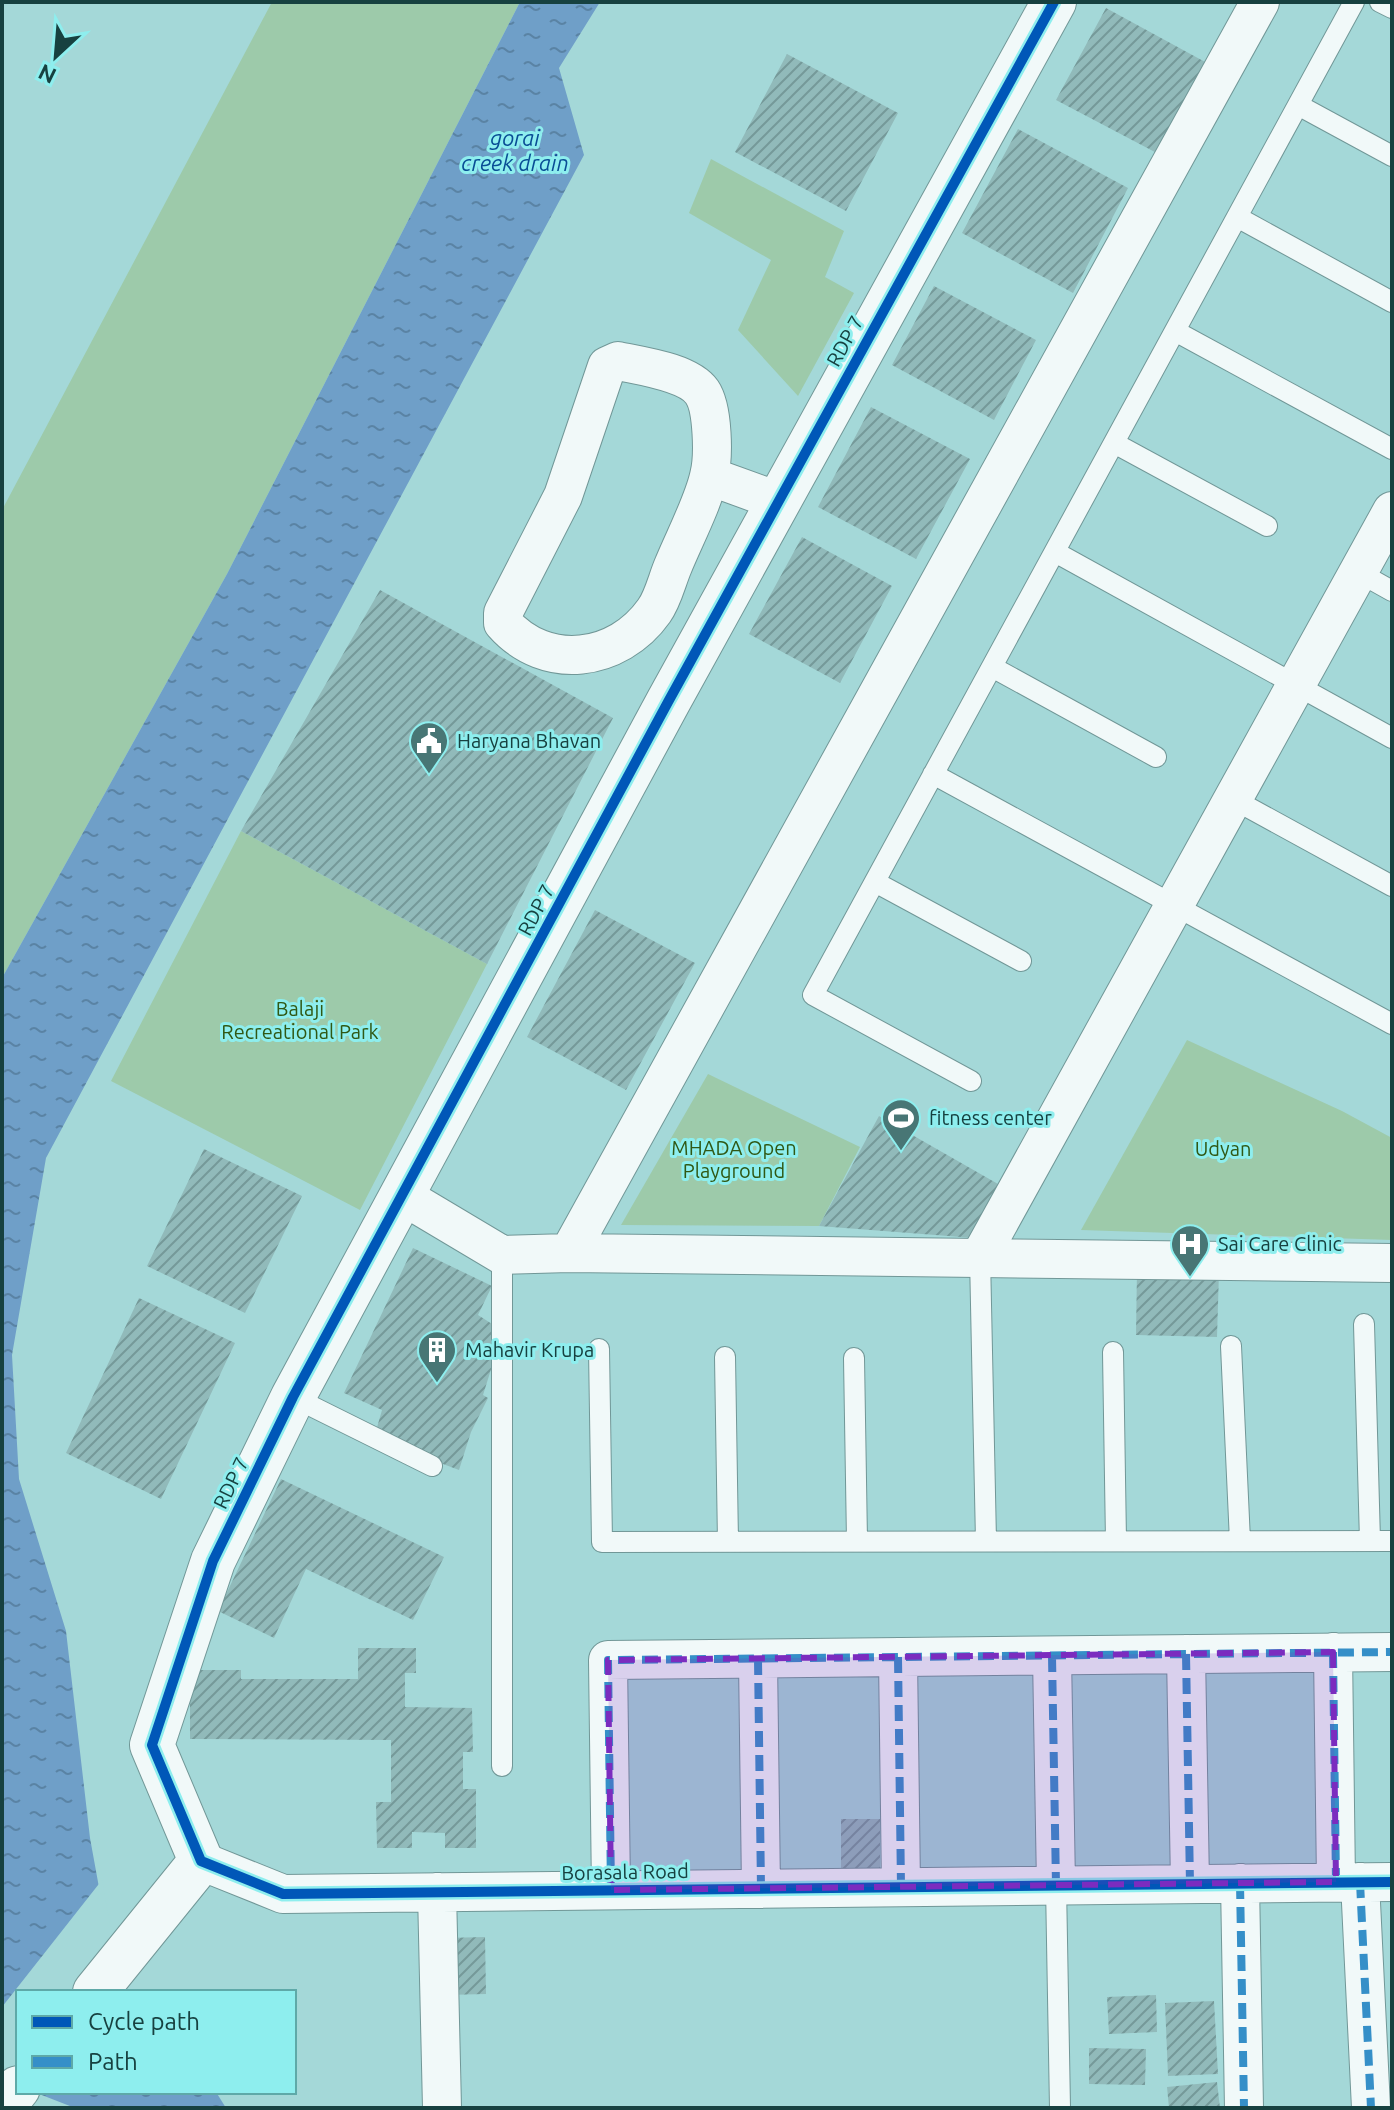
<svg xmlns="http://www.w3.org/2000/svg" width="1394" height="2110" font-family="Ubuntu,sans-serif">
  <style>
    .green { fill: #9dcaaa }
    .water { fill: url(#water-ripples) }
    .pier { fill: #a4d8d8 }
    .building { fill: url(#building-hatch) }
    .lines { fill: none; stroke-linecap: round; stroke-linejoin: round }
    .service-casing { stroke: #719797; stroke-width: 22 }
    .minor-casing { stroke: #719797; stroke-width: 40 }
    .tertiary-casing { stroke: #719797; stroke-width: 46 }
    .service { stroke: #f1f9f9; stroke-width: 20 }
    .minor { stroke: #f1f9f9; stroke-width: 38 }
    .tertiary { stroke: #f1f9f9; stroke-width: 44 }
    .quiet { stroke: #358fc8; stroke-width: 8; stroke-dasharray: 16 8; stroke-linecap: butt }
    .cycleway-casing { stroke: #8eeeee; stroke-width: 15 }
    .cycleway { stroke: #0057b8; stroke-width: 10 }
    .marked { fill: #7b2cbf; fill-opacity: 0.2; stroke: #7b2cbf; stroke-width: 6; stroke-dasharray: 16 10; stroke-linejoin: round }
    .labels { text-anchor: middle; stroke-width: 6; stroke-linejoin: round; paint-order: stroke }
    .street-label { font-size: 20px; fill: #174140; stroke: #8eeeee }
    .poi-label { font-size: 20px; fill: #174140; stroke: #8eeeee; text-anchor: start }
    .park-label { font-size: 20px; fill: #305814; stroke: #8eeeee }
    .water-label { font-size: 22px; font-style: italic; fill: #094d95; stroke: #8eeeee }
  </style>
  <defs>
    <pattern id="water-ripples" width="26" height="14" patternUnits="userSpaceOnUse" patternTransform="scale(2)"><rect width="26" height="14" fill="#6f9fc8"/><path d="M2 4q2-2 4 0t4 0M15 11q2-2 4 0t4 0" fill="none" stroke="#5a83a4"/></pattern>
    <pattern id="building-hatch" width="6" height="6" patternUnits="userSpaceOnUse" patternTransform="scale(2)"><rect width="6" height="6" fill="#91baba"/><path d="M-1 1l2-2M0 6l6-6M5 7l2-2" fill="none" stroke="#759999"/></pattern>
  </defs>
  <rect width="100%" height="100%" fill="#a4d8d8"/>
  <path class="green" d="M272,2H520L227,574L2,978V510Z
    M711,159L844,231L825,277L854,293L798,396L738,330L771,260L689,213Z
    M241,831L487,964L360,1210L111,1081Z
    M1187,1040L1342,1111L1392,1138V1240L1081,1230Z
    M708,1074L860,1147L819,1226L621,1225Z"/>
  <path class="water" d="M520,2H600L559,68L584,155L46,1158L12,1355L19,1479L66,1631L90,1838L118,1992H18L2,2081V978L227,574Z
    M34,2092H216L226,2108H75Z"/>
  <path class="pier" d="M102,1880L122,1992H18V2090L2,2085V2007Z"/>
  <path class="building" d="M1106,8L1218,69L1170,160L1056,100Z
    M787,54L898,113L846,211L735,152Z
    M1018,129L1128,188L1073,293L962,233Z
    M934,286L1036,340L994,420L892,365Z
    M871,407L970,459L916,559L818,507Z
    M802,537L892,586L840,683L749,634Z
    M380,590L613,718L487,964L241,831Z
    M595,910L695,963L626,1090L527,1037Z
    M879,1116L1005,1188L974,1238L819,1226Z
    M204,1149L302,1196L245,1313L147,1266Z
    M413,1248L492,1286L478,1315L503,1331L483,1395L488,1398L471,1432L459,1470L374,1438L382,1410L344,1393Z
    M1137,1269L1219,1272L1217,1337L1136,1335Z
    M139,1298L235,1343L161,1499L66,1453Z
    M281,1479L444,1557L413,1620L306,1569L274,1638L218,1611Z
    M358,1648H416V1673H405V1707L472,1708L473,1752H463V1789H476V1848H445V1833L412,1832V1848H377L376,1802H391V1740L190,1739V1670H241V1679H358Z
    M841,1819H880V1885H841Z
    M485,1937L486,1994L446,1995L445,1938Z
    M1156,1995L1157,2032L1109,2034L1107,1997Z
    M1214,2001L1218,2074L1168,2076L1165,2003Z
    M1089,2048L1146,2049L1145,2085L1089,2084Z
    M1217,2082L1220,2108H1169L1167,2087Z"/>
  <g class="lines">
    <g class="service-casing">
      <path id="service" d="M1380,2L1392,8
        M1298,105L1392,156
        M1237,217L1392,302
        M1175,331L1392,449
        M1114,443L1267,526
        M1055,552L1392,738
        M1358,572L1392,591
        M992,667L1156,757
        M933,774L1392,1024
        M1233,799L1392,886
        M875,882L1021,961
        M971,1081L813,995L1354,2
        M980,1257L986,1541
        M1364,1324L1370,1541
        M1231,1346L1240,1541
        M599,1349L602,1542L1392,1541
        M1113,1352L1116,1541
        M725,1357L728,1542
        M854,1358L857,1541
        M293,1397L432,1466
        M502,1766V1255
        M1056,1885L1060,2108"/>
    </g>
    <g class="minor-casing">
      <path id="minor" d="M618,361C641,366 688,372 702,392C713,408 714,457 709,476C703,503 684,539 673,566C667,580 663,599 654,611C618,662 546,672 503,623V613L563,496L607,366Z
        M709,476L778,501
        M403,1196L502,1255L569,1253L1392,1263
        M569,1253L1260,2
        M980,1257L1392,511
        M1333,1652L1336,1882
        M1186,1654L1190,1884
        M1052,1656L1056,1885
        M898,1657L901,1887
        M758,1659L761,1889
        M201,1861L283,1894L1392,1882
        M1360,1882L1371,2108
        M1240,1883L1244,2108
        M611,1890L608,1660L1392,1652
        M437,1892L442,2108"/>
    </g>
    <g class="tertiary-casing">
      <path id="tertiary" d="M95,1992L201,1861L152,1745L213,1561L293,1397L668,702L1054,2
        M2,2108L18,2088"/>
    </g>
    <use href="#service" class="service"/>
    <use href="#minor" class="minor"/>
    <use href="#tertiary" class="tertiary"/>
    <path class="quiet" d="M1333,1652L1336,1882
      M1186,1654L1190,1884
      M1052,1656L1056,1885
      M898,1657L901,1887
      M758,1659L761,1889
      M1360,1882L1371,2108
      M1240,1883L1244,2108
      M611,1890L608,1660L1392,1652"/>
    <g class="cycleway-casing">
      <path id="cycleway" d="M1054,2L668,702L293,1397L213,1561L152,1745L201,1861L283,1894L1392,1882"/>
    </g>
    <use href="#cycleway" class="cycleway"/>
  </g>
  <path class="marked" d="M1333,1652L1336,1882L611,1890L608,1660Z"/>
  <defs>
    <g id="civic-pin" transform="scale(2)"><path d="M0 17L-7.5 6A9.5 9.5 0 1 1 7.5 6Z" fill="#487675" stroke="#8eeeee"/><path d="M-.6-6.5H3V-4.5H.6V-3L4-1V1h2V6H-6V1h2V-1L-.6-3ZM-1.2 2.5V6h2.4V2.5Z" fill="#fff"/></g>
    <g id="stadium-pin" transform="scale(2)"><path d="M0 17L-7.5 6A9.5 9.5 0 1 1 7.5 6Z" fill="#487675" stroke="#8eeeee"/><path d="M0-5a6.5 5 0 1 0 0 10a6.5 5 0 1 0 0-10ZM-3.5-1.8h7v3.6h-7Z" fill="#fff"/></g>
    <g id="hospital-pin" transform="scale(2)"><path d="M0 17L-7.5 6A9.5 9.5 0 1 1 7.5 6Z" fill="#487675" stroke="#8eeeee"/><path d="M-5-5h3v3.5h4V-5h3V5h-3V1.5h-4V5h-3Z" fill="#fff"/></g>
    <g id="building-pin" transform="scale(2)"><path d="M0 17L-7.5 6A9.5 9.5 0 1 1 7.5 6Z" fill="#487675" stroke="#8eeeee"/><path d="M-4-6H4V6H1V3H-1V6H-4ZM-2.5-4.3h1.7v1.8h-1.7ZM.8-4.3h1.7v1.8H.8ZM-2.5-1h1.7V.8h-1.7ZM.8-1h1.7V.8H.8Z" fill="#fff"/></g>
  </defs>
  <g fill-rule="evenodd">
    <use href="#civic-pin" x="429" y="741"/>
    <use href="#stadium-pin" x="901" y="1118"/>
    <use href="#hospital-pin" x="1190" y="1244"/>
    <use href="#building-pin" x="437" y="1350"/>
  </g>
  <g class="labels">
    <g class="street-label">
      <text transform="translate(845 341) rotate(-61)" y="7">RDP 7</text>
      <text transform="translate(536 910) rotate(-62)" y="7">RDP 7</text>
      <text transform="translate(231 1483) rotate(-64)" y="7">RDP 7</text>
      <text transform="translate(625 1872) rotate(-1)" y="7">Borasala Road</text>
    </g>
    <g class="poi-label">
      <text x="457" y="748">Haryana Bhavan</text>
      <text x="929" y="1125">fitness center</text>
      <text x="1218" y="1251">Sai Care Clinic</text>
      <text x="465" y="1357">Mahavir Krupa</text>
    </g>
    <g class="park-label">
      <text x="300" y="1016">Balaji<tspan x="300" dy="23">Recreational Park</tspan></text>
      <text x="734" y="1155">MHADA Open<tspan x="734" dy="23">Playground</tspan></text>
      <text x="1223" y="1156">Udyan</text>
    </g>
    <g class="water-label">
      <text x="515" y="146">gorai<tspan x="515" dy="25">creek drain</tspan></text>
    </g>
  </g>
  <rect width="1394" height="2110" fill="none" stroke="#174140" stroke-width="8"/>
  <rect x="16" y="1990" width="280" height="104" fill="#8eeeee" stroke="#5ea9a8" stroke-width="2"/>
  <rect x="32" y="2016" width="40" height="12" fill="#0057b8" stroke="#5ea9a8" stroke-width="2"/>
  <text x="88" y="2030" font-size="24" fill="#174140">Cycle path</text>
  <rect x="32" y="2056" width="40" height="12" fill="#358fc8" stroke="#5ea9a8" stroke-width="2"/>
  <text x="88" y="2070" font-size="24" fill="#174140">Path</text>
  <g transform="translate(56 56) rotate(206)" stroke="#8eeeee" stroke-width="6" paint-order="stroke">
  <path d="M0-6L14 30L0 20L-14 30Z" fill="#174140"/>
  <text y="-12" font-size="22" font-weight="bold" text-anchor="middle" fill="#174140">N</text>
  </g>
</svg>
